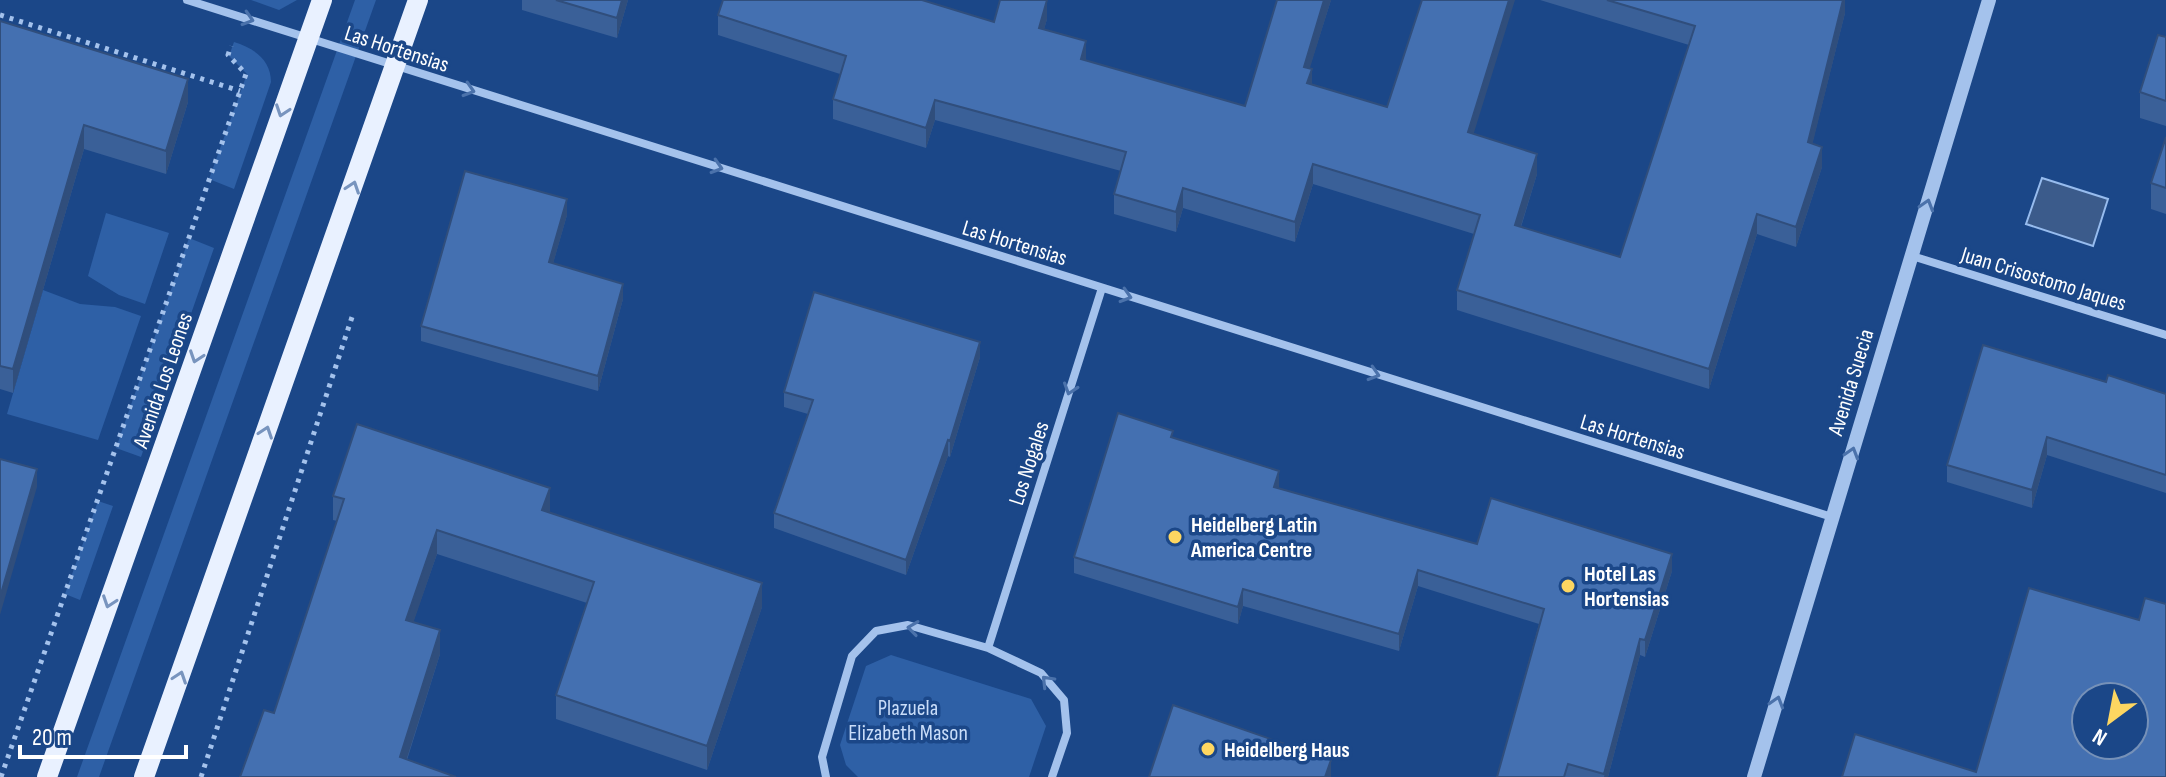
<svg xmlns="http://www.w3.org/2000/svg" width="2166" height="777" font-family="'Sofia Sans Condensed',sans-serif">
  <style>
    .green { fill: #2e60a6 }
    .water { fill: #3b5b8b; stroke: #97bcee; stroke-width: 2 }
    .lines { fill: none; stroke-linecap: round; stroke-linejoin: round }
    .path { stroke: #a4c2ec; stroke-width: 5; stroke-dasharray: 4 6; stroke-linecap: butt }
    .minor { stroke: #a4c2ec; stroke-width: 8 }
    .tertiary { stroke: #a4c2ec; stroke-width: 14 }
    .primary { stroke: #e9f1ff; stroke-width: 20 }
    .wall { fill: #3a6098 }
    .shaded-wall { fill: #304e7c }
    .building { fill: #4470b1; stroke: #304e7c; stroke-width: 2; fill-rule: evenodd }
    .oneway { stroke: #4b72ab }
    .oneway2 { stroke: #7894be }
    .poi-dot { fill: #fdd661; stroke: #1b4788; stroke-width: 3 }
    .labels { text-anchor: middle; stroke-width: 7; stroke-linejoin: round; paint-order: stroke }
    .street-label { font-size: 22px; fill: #fff; stroke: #1b4788 }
    .poi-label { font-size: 22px; font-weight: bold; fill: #fff; stroke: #1b4788; text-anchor: start }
    .park-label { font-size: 22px; fill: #c9ddf9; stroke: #1b4788 }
  </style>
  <rect width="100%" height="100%" fill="#1b4788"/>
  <path class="green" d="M251,0H297L279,10Z
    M355,0H376L99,777H77Z
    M234,42C254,48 271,60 271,82L234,189L209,179L247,74L229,56Z
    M106,213L169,233L145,304L119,295L88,276Z
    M189,238L214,248L141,457L116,448Z
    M43,290L80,304L115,307L141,316L98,440L7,414Z
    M98,501L113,506L80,600L65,594Z
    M891,655L1031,699L1046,726L1029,777H858L846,765L840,745L866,666Z"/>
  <path class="water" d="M2042,178L2108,199L2093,246L2026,224Z"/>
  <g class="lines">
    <path class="path" d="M0,15L240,91
      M1,777L246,74L228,55L231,46
      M201,777L353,314"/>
    <path class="minor" d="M187,0L1832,517
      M1912,256L2166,335
      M988,648L1102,288
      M826,777L822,757L852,656L876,631L908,625L988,648L1041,673L1064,700L1067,733L1052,777"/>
    <path class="tertiary" d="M1754,777L1989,0"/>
    <path class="primary" d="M47,777L322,0
      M144,777L418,0"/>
  </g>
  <path class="wall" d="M522,0H628L617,38L522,10Z
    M1331,0L1309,69L1312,84L1474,134L1537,174L1521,227L1620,257L1689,45L1540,0H1845V13L1812,144L1822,167L1796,247L1757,234L1709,389L1457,310V290L1474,234L1313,184L1295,242L1183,208L1176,232L1114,214V194L1121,171L935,120L926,148L833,119V99L840,74L718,35V15L994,22L1047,19L1044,29L1086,60L1245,106Z
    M0,21L188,102L166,174L84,149L13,393L0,389Z
    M2166,37V126L2140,118V92Z
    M2166,137V214L2151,209V183Z
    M567,215L553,263L623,299L598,391L421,341V326Z
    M980,357L950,457L948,456L906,575L774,528V513L808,414L784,407V392Z
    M2166,394V493L2047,455L2032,508L1947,482V465Z
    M1173,438L1278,488L1477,544L1672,571L1645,657L1640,655L1608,777H1497L1539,624L1418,586L1399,651L1243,606L1238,624L1074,573V557Z
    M333,496L550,512L762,607L707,770L556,719V695L587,603L437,554L413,622L440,654L407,760L274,713L337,521L333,520Z"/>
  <path class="shaded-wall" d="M622,0H628L617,38V18Z
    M1047,0V19L1039,48V28Z
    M1324,0H1331L1304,87V67Z
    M1509,0H1515L1468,152V132Z
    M1843,0H1845V13L1808,162V142Z
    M1086,41V61L1081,59Z
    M1312,69V89L1307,83Z
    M188,79V102L166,174V151Z
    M935,100V120L926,148V128Z
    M84,125V149L13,393V369Z
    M1822,147V167L1796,247V227Z
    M1537,154V174L1515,245V225Z
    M1313,164V184L1295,242V222Z
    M1183,188V208L1176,232V212Z
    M567,199V215L549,278V262Z
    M1757,214V234L1709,389V369Z
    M623,284V299L598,391V376Z
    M980,342V357L950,457V441Z
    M2047,437V455L2032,508V490Z
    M948,440V456L906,575V560Z
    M37,469V487L0,615V597Z
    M1279,471V488L1274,487Z
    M550,488V512L542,510Z
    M437,530V554L406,644V620Z
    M1672,554V571L1645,657V640Z
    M1418,570V586L1399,651V634Z
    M762,583V607L707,770V746Z
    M1243,589V606L1238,624V607Z
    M440,630V654L401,777L400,757Z
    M1640,639V655L1608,777H1604Z
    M1331,760V777H1325Z"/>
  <path class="building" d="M556,0H622L617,18Z
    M723,0H922L994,22L1000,0H1047L1039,28L1086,41L1081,59L1245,106L1277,0H1324L1304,67L1312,69L1307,83L1387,107L1422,0H1509L1468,132L1537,154L1515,225L1620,257L1695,26L1607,0H1843L1808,142L1822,147L1796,227L1757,214L1709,369L1457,290L1480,215L1313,164L1295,222L1183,188L1176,212L1114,194L1126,152L935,100L926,128L833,99L846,56L718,15Z
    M0,21L188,79L166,151L84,125L13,369L0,366Z
    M2158,35L2166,37V101L2140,92Z
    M2166,137V188L2151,183Z
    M465,171L567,199L549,262L623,284L598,376L421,326Z
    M814,292L980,342L950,441L948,440L906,560L774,513L813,400L784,392Z
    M1983,345L2106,382L2108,375L2166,394V475L2047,437L2032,490L1947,465Z
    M1118,413L1173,431L1171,437L1279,471L1274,487L1477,544L1491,498L1672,554L1645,640L1640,639L1604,774L1568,764L1564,777H1497L1544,609L1418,570L1399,634L1243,589L1238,607L1074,557Z
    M357,424L550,488L542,510L762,583L707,746L556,695L594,582L437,530L406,620L440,630L400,757L456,777H240L264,710L274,713L344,499L333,496Z
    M0,459L37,469L0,597Z
    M2029,588L2139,620L2145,598L2166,604V777H1842L1855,734L1976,772ZM2086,697H2134V745H2086Z
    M1173,705L1331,760L1325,777H1149Z"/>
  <defs><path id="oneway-chevron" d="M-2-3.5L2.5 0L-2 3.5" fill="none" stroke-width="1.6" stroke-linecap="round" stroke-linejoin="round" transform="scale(2)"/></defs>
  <g class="oneway">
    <use href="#oneway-chevron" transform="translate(248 19) rotate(17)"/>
    <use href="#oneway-chevron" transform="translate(469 90) rotate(17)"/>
    <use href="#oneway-chevron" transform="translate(717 167) rotate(17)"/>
    <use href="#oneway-chevron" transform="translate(1927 205) rotate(-73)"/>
    <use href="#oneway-chevron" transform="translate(1126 296) rotate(17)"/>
    <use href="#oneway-chevron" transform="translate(1374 374) rotate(17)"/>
    <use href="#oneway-chevron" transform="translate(1070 389) rotate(108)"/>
    <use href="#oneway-chevron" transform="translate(1852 453) rotate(-73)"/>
    <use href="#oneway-chevron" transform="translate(913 628) rotate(-172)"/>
    <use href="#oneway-chevron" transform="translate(1047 681) rotate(-134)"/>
    <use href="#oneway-chevron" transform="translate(1777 702) rotate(-73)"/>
  </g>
  <g class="oneway2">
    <use href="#oneway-chevron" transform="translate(282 111) rotate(109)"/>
    <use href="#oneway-chevron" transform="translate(353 187) rotate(-71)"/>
    <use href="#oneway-chevron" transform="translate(196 357) rotate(109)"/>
    <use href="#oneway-chevron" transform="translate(266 432) rotate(-71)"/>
    <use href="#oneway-chevron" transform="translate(109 602) rotate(109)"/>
    <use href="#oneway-chevron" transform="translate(180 677) rotate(-71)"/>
  </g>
  <g class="poi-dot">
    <circle cx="1175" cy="537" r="8"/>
    <circle cx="1568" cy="586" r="8"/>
    <circle cx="1208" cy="749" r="8"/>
  </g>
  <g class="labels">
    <g class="street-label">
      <text transform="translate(397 48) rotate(18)" y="8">Las Hortensias</text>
      <text transform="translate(1015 242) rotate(17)" y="8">Las Hortensias</text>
      <text transform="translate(2044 278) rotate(17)" y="8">Juan Crisostomo Jaques</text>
      <text transform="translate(162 380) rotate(-71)" y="8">Avenida Los Leones</text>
      <text transform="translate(1850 382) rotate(-73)" y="8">Avenida Suecia</text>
      <text transform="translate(1633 436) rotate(17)" y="8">Las Hortensias</text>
      <text transform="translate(1028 463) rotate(-72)" y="8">Los Nogales</text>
    </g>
    <g class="poi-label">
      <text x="1191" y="532">Heidelberg Latin<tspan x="1191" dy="25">America Centre</tspan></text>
      <text x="1584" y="581">Hotel Las<tspan x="1584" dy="25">Hortensias</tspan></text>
      <text x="1224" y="757">Heidelberg Haus</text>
    </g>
    <g class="park-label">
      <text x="908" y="715">Plazuela<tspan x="908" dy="25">Elizabeth Mason</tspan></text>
    </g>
  </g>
  <g transform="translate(2110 721) rotate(212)"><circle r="38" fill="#1b4788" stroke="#7691b8" stroke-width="2"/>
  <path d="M0-6L14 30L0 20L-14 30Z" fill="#fdd661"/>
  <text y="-12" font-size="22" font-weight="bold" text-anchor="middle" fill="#ffffff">N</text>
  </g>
  <path d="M20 745v12h166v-12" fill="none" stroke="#ffffff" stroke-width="4"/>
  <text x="32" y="745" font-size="24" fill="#ffffff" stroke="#1b4788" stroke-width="6" paint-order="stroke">20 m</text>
</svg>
